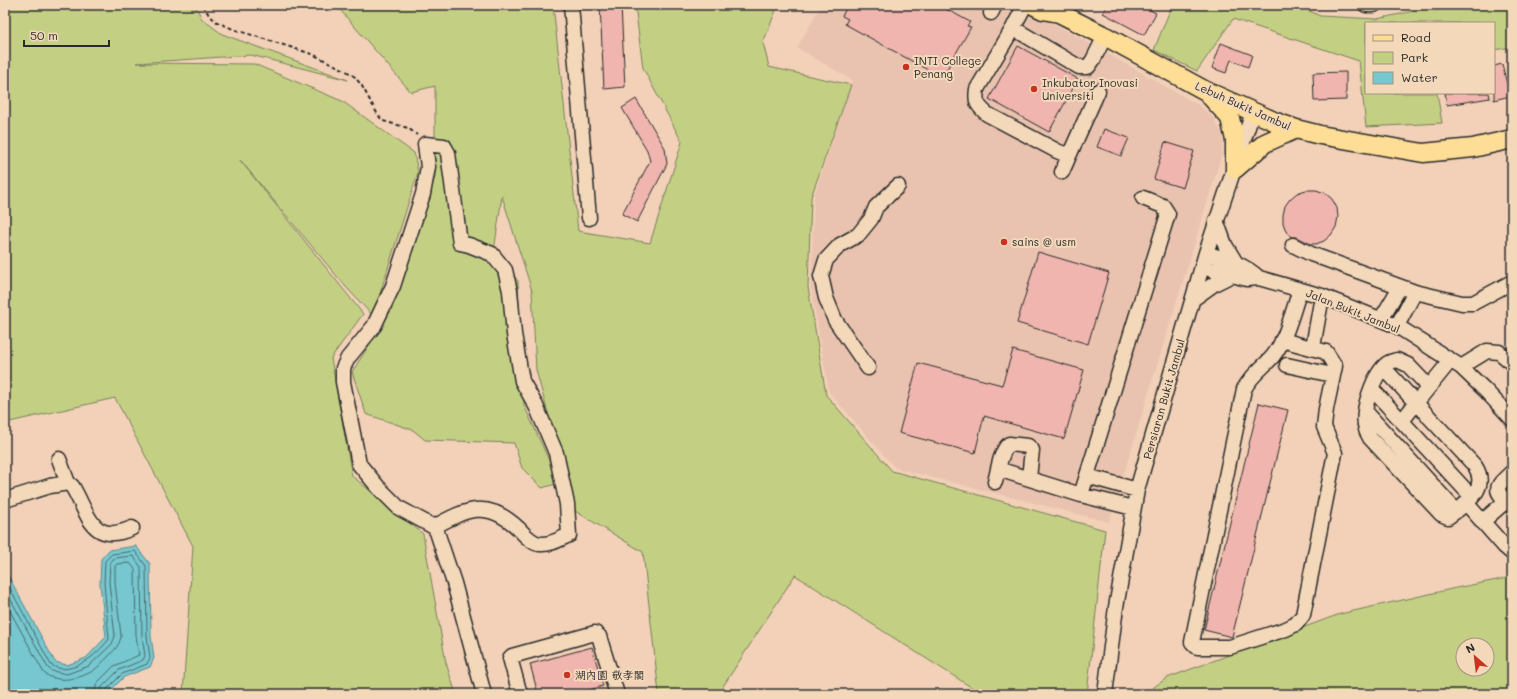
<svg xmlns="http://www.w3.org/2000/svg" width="1517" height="699" font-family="Mali,'LXGW WenKai TC',sans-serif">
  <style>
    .built { fill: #e9c3af }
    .green { fill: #c3d084; stroke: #777e58; fill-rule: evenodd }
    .water { fill: #76c7cf; stroke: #58898d }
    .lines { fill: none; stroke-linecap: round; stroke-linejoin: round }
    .shore { stroke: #49696d; stroke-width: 1 }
    .building { fill: #f0b5af; stroke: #2b2b2b }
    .minor-casing { stroke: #2b2b2b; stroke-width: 17 }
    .major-casing { stroke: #2b2b2b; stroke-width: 21 }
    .path { stroke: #2b2b2b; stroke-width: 2; stroke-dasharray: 4 3; stroke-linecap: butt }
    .minor { stroke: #f3d8ba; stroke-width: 14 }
    .major { stroke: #fedd96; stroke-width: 18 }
    .poi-dot { fill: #c8321e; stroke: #f3d8ba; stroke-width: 1.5 }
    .labels { text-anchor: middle; stroke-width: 4; stroke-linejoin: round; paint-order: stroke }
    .poi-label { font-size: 11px; fill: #2b2b2b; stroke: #f3d8ba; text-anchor: start }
    .street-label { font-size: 11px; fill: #2b2b2b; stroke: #f3d8ba }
  </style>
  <rect width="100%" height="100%" fill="#f2d1b8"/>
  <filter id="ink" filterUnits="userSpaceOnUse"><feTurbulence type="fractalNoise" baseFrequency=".025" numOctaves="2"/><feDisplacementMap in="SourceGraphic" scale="8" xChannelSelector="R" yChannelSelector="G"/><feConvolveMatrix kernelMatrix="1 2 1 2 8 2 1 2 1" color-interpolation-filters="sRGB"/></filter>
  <g filter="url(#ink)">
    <path class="built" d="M821,5H1014L1073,34L1200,106L1216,120L1215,123L1223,133L1222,154L1109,522L895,468L829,392L811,288L814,196L852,80L797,48Z"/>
    <path class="green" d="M5,5H195L202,19L222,34L348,80L251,55L136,63L254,64L342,101L414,153L418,172L373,316L345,286L240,160L363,314L331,358L352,476L423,534L446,663L456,694H183L193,546L115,398L5,423Z
      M336,5H553L578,231L650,243L682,142L643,68L635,5H778L763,43L769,67L851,85L811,197L808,287L826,395L892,471L1105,530L1087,694H982L795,575L718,694H659L643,552L575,511L536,370L532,291L502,196L494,251L518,281L524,405L559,483L542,488L522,468L514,443L425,440L413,430L366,414L352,372L392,309L435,177V86L411,92Z
      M1172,5H1297L1320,16L1377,19L1442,5H1512V47L1494,50V23H1366V93H1437L1442,123L1366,127L1359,61L1233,19L1197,71L1154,50Z
      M1512,577V694H1144L1167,678L1340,614L1456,588ZM1463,645H1487V669H1463Z"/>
    <path class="water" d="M136,546L150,564L151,636L154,658L150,667L124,677L107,694H5V570L55,662L67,665L86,658L106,637L100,583L101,559L109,550Z"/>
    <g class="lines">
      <path class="shore" d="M5,579L51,665C71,678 98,654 109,639L104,583L105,561L112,554L135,551L146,566L147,636L150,658L147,664L122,674L106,690L105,694
        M5,589L48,668L52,671L67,674L89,666L112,644L115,636L109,582L110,563L114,558L133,556L141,567L142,636L145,656L143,660L119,670L102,687L100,694
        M5,602L44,673C57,684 81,679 94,670C99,667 103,661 108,657C114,650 120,645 121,636L115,582V566L117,564L130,563L135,569L136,636L139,655L114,666L97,683L94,694"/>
    </g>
    <path class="building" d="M600,5H621L625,87L604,89Z
      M848,5H939L970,22L967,26L971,27L944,74L939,71L937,75L845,24L848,19L842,16Z
      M1107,5H1140L1156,13L1144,35L1103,13Z
      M1221,43L1252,55L1248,67L1231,60L1226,73L1212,68Z
      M1018,46L1078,79L1049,132L989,99Z
      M1502,64L1510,96L1494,100V66Z
      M1346,72V100L1314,101L1313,73Z
      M1445,93H1489L1490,98L1447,105Z
      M636,99L665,148L667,164L637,222L622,214L650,161L647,150L622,108Z
      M1104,129L1129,138L1121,156L1097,147Z
      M1165,142L1194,151L1183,188L1154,179Z
      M1306,190H1316L1325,193L1332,199L1337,208L1338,217L1336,227L1331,235L1324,241L1316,244H1311L1297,237H1291L1286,231L1283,223V215L1285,206L1290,199L1297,193Z
      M1038,252L1109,273L1088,344L1017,323Z
      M1013,350L1084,370L1064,439L984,416L975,453L899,433L918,363L1002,385Z
      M1259,403L1288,410L1232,637L1204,630Z
      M592,647L603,686L575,694H538L530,664Z"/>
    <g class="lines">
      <g class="minor-casing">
        <path id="minor" d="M571,5L589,218
          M1025,5L1013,28L977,89C975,102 977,105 987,114L1057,151L1069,156L1062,172
          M1366,5H1374
          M991,13L995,5
          M1013,28L1079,67H1088L1093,60L1105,36
          M1069,156L1098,91
          M1216,220L1225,245L1236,263
          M1293,245L1311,254L1415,292L1462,303H1473L1512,282
          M1206,253C1225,259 1244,264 1259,278
          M1202,267L1247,279L1259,278L1322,296L1397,326L1461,367L1486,391L1512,419
          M1193,299L1214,284L1232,275
          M1381,319L1400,287
          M1397,326L1415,292
          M1282,340L1326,352L1335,366L1326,409L1324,427L1335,453L1303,615L1296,624L1286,629L1230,647H1197L1192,642L1244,389C1253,373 1262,369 1273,356C1286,340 1293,310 1300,290
          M1313,347L1322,296
          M1287,365L1332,375
          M1461,367L1487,351L1499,352L1512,363
          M868,368L835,320L826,298L821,276L826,260L840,245L858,235L871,219L876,207L898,186
          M1384,368L1416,403L1402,421
          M1429,387L1408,365L1397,360C1394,361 1391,361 1388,363C1374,373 1360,412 1366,429C1366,432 1369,435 1370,438L1441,514L1448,517C1465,505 1490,489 1475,466L1416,403L1451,360
          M1372,389L1472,497
          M1365,411L1456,511
          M59,459L68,483
          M998,469L1081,495L1133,508
          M1512,472C1495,488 1492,489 1512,506
          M1087,476L1137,490
          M995,482C998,471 1000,452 1009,444L1028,446L1032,450L1029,478
          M1081,495L1168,214L1163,206L1143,198
          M5,500L50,486L68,483L72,486C89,514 91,546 132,528
          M1467,504L1505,547L1512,553
          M1482,522L1506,501
          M434,527C466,509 487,499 518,528C524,534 531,543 540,544C551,545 560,539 569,535L567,504L556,453L536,406L522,381L514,334L510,291L505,270L492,254L469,245L460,243L448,153L444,146L425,144L428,167L423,194L393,286L374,326L348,358L343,368V382L359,464L378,487L399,508L434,527L437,532L454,583L484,694
          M520,694L510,658L512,656L595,633L599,636L617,694
          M1105,694L1116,607L1137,490L1206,253L1253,112"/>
      </g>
      <g class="major-casing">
        <path id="major" d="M1033,5L1043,10L1059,13
          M1052,5L1059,13L1105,36L1204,90L1276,122L1296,129L1320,135L1423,153L1473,148L1512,139
          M1210,96L1230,118L1235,140V169
          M1235,169L1265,143L1296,129"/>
      </g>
      <path class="path" d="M203,5L209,15L217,22L233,29L312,54L345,70L355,77L362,86L378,115L383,121L408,128L417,135"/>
      <use href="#minor" class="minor"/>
      <use href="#major" class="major"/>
    </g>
  </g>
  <g class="poi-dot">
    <circle cx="906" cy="67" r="4"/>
    <circle cx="1034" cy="89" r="4"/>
    <circle cx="1004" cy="242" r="4"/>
    <circle cx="567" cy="675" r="4"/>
  </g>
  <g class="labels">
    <g class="poi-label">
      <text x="914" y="65">INTI College<tspan x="914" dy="13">Penang</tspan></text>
      <text x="1042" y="87">Inkubator Inovasi<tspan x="1042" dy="13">Universiti</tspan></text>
      <text x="1012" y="246">sains @ usm</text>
      <text x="575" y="679">湖內園 敬孝閣</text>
    </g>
    <g class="street-label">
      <text transform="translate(1243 106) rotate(24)" y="4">Lebuh Bukit Jambul</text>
      <text transform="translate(1353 311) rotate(22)" y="4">Jalan Bukit Jambul</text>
      <text transform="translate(1164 399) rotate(-74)" y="4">Persiaran Bukit Jambul</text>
    </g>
  </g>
  <rect width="1517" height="699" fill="none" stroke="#f3d8ba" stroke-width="20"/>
  <rect x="10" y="10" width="1497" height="679" fill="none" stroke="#2b2b2b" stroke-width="1.5" filter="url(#ink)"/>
  <rect x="1365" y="22" width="130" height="72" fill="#f3d8ba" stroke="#a39381"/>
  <rect x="1373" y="35" width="20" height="6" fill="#fedd96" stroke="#a39381"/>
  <text x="1401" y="42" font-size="12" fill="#2b2b2b">Road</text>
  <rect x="1373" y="52" width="20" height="12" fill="#c3d084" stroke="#a39381"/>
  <text x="1401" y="62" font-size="12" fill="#2b2b2b">Park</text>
  <rect x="1373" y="72" width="20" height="12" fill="#76c7cf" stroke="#a39381"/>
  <text x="1401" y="82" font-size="12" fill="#2b2b2b">Water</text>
  <g transform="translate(1475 657) rotate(332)"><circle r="19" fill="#f3d8ba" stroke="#a39381"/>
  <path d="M0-3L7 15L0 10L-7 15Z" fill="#c8321e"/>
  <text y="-6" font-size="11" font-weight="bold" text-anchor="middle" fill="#2b2b2b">N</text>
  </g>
  <path d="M24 40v6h85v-6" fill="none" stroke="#2b2b2b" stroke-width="2"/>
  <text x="30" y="40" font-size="12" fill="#2b2b2b" stroke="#f3d8ba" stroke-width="3" paint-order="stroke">50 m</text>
</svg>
